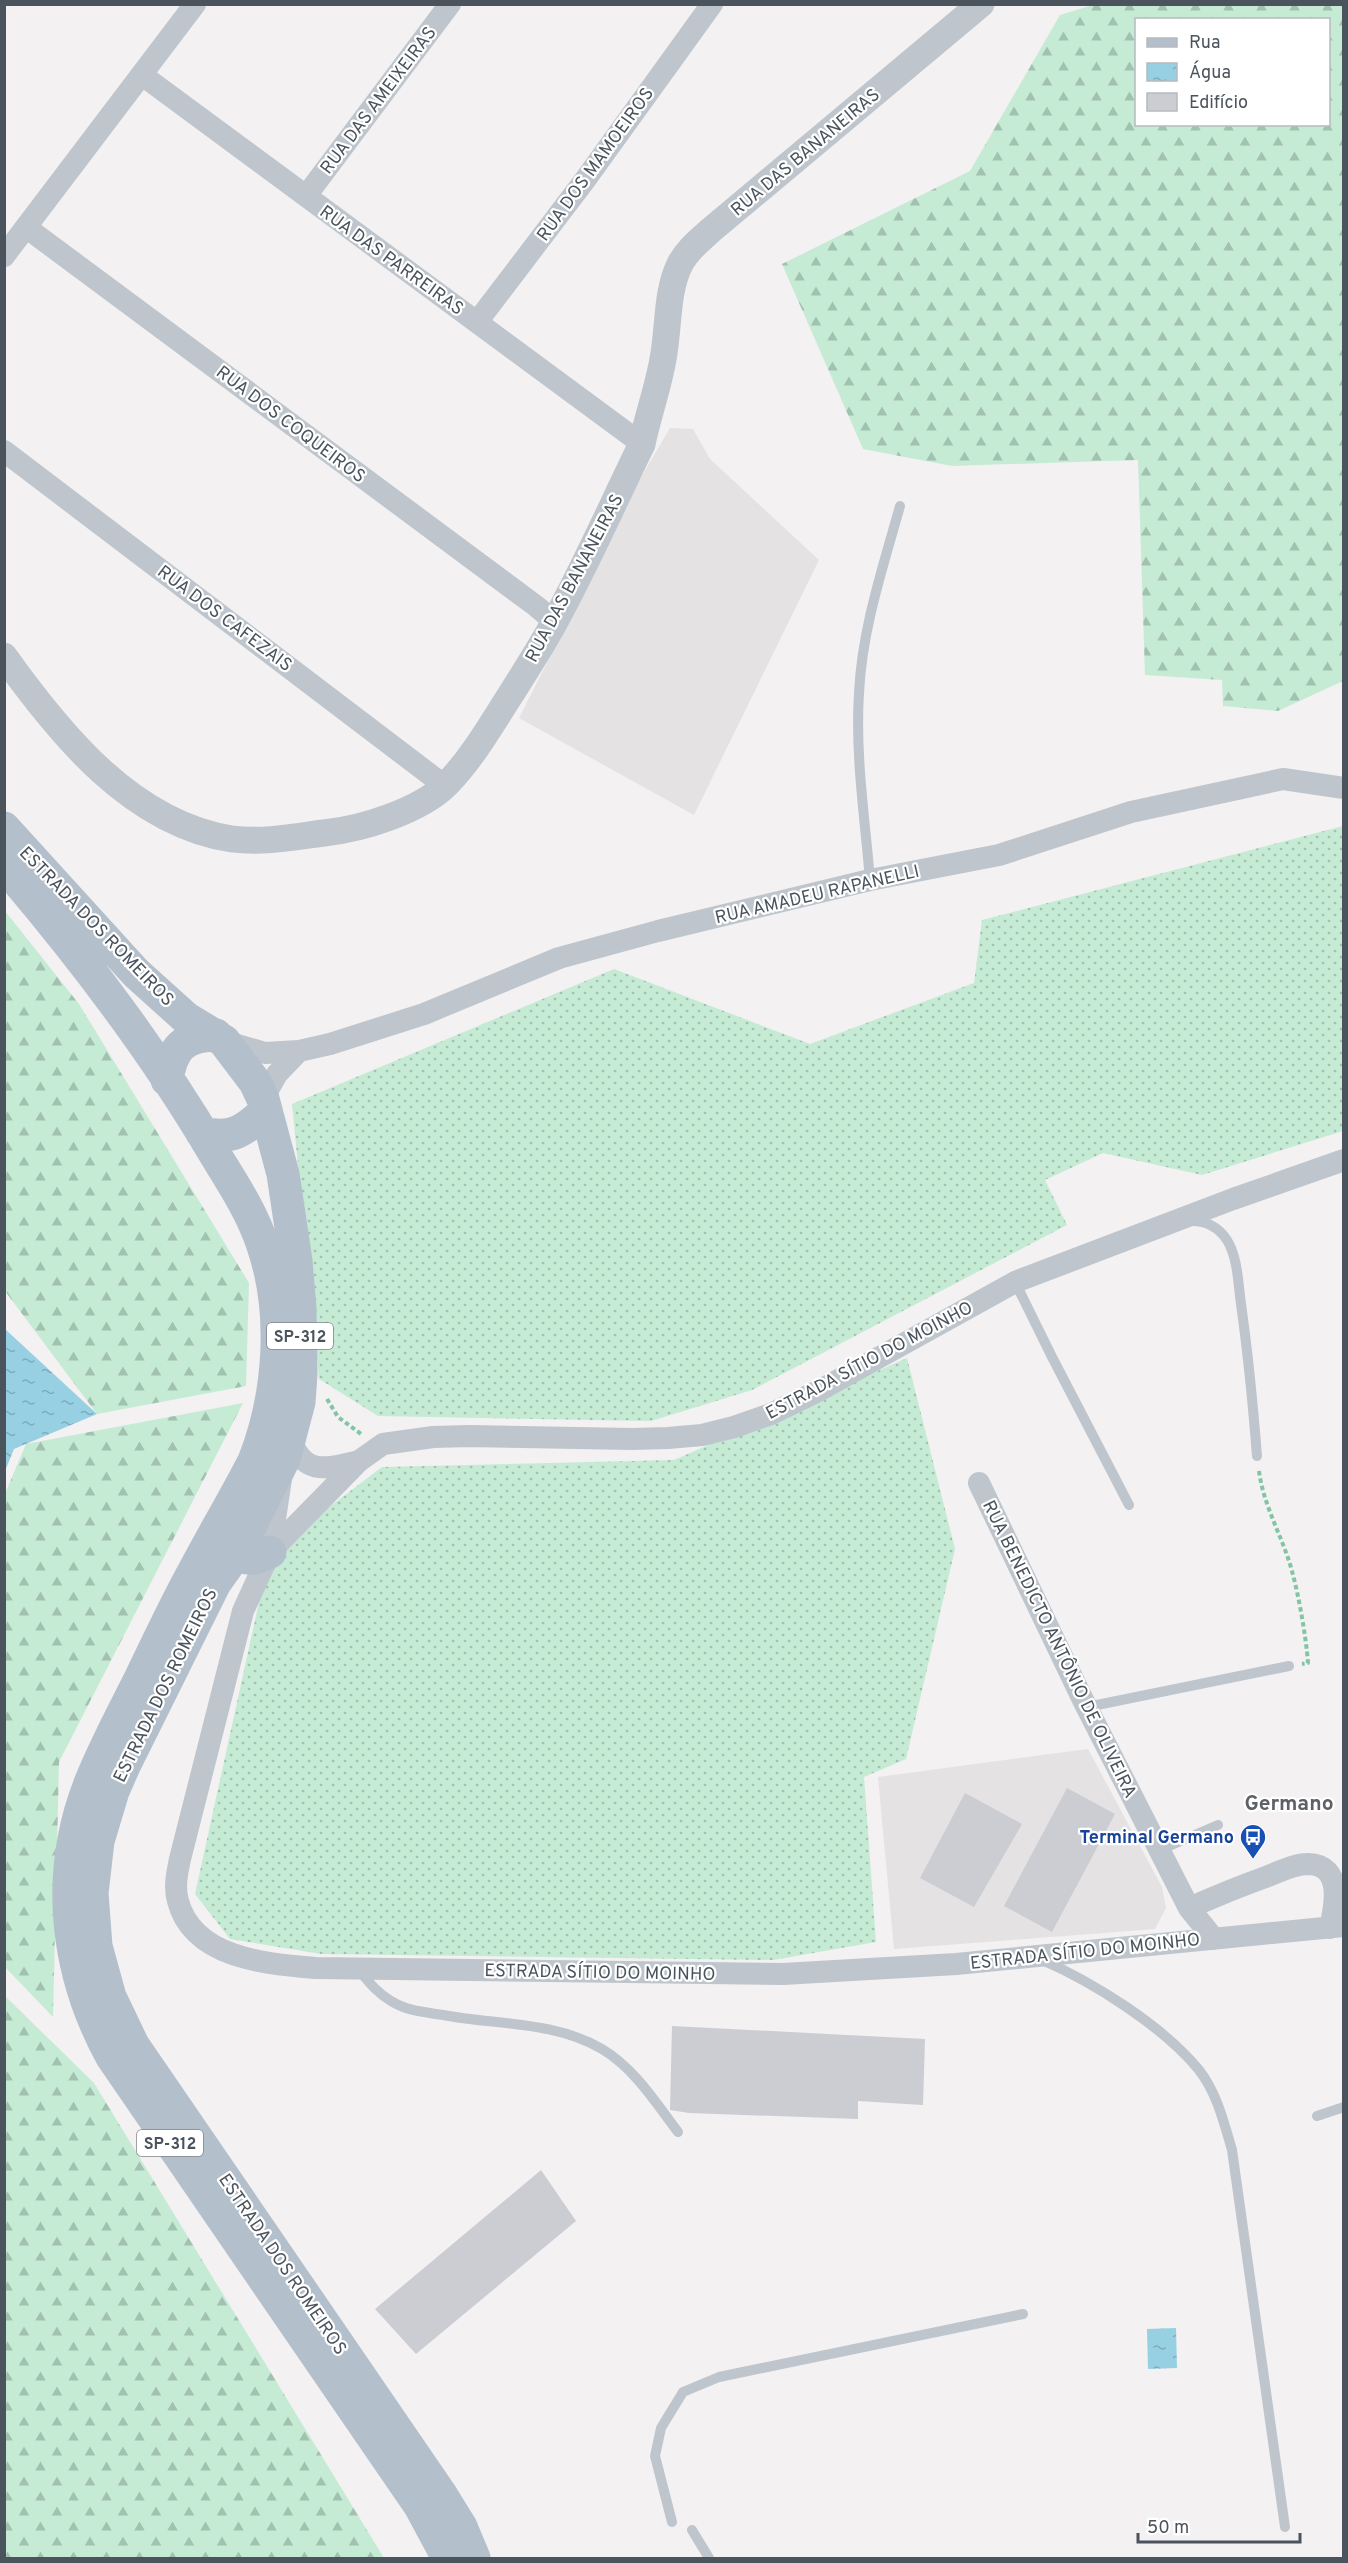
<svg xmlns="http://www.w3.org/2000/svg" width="1348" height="2563" font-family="Overpass,sans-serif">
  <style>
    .education { fill: #e4e2e2 }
    .grass { fill: url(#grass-dots) }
    .forest { fill: url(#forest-firs); fill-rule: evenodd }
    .water { fill: url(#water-ripples) }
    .building { fill: #cbcdd3 }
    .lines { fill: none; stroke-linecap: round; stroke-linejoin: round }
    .path { stroke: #81c5a6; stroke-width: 4; stroke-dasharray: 4.5 3; stroke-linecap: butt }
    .service { stroke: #bec5cc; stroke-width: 10 }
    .minor { stroke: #bec5cc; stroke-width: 22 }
    .tertiary { stroke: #bec5cc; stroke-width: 27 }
    .primary { stroke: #b4bfcc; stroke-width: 33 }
    .labels { text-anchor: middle; stroke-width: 4.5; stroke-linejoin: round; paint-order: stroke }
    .shield { fill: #fff; stroke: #81878d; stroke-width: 1.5 }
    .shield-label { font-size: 16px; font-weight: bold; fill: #4b535c }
    .street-label { font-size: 18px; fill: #4b535c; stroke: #fff }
    .transit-label { font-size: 18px; font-weight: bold; fill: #164399; stroke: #fff; text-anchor: end }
    .quarter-label { font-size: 21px; font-weight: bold; fill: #5e6165; stroke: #fff }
  </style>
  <defs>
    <pattern id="grass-dots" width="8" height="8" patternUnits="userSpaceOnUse" patternTransform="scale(1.5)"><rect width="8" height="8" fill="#c5ebd5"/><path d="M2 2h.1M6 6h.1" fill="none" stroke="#a2c1b0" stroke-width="1.8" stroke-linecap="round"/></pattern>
    <pattern id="forest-firs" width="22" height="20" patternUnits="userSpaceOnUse" patternTransform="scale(1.5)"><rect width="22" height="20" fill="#c5ebd5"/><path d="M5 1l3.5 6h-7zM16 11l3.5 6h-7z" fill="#a2c1b0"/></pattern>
    <pattern id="water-ripples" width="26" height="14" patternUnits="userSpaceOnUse" patternTransform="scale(1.5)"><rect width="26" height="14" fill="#97d0e3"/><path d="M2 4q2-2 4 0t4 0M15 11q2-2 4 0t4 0" fill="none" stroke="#7dabbb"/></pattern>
  </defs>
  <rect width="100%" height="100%" fill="#f3f1f1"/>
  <path class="education" d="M670,428L693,429L710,459L819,560L694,815L519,718L640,479Z
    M1088,1749L1162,1887L1166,1908L1155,1929L894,1949L878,1777Z"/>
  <path class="grass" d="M1343,826V1131L1202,1175L1103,1153L1045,1180L1067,1225L752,1390L651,1421L378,1416L319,1379L292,1104L614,969L810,1044L974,983L982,920Z
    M907,1358L955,1549L906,1759L864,1777L876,1942L773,1960L321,1954L230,1939L195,1894L270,1552L382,1467L674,1460Z"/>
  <path class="forest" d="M1093,5H1343V681L1278,711L1223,706L1222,680L1145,675L1138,460L952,466L863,449L782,264L970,171L1060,15ZM1136,20H1328V124H1136Z
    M5,911L79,1004L249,1283L246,1386L97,1414L5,1291Z
    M243,1403L59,1762L53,2017L5,1967L4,1496L26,1444Z
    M4,1995L94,2083L384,2558H5Z"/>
  <path class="water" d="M5,1329L97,1414L14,1449L5,1471Z
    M1176,2328L1177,2368L1148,2369L1147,2329Z"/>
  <path class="building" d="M1067,1788L1115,1814L1052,1932L1004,1906Z
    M965,1793L1022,1824L974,1907L920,1878Z
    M672,2026L925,2039L923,2105L858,2101V2119L689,2113L670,2110Z
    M541,2170L576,2221L416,2354L375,2309Z"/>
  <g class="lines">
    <path class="path" d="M327,1399L338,1417L361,1434
      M1259,1471C1263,1502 1278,1529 1288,1558C1297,1584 1306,1635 1308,1663L1302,1664"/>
    <path class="service" d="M870,880C865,819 855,755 859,693C862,629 883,567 900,506
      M1192,1221C1207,1221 1219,1228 1227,1240C1238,1258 1238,1283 1241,1304C1248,1354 1253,1405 1257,1456
      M1015,1282L1052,1357L1129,1505
      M1087,1707L1289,1666
      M1160,1850L1218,1825
      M1042,1960C1093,1982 1163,2026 1199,2070C1217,2093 1224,2123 1232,2150L1285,2527
      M358,1969C368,1981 377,1993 391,2001C407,2011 424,2012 443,2015C496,2025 554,2021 602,2049C634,2068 656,2103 678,2132
      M1317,2116L1344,2107
      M672,2522L655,2456L661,2428L683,2392L719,2377L1023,2314
      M692,2530L709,2558"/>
    <path class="minor" d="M142,75L642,444
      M306,196L450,4
      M27,228L536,606L555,622
      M4,256L195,4
      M477,322L585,180L712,4
      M4,451L445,786
      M224,1041L265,1053L299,1051L330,1044L424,1014L559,958L658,931L870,880L999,855L1131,812L1283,779L1344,788
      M263,1099L277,1074L299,1051
      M290,1438C304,1476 325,1469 359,1461
      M281,1479L270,1552L243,1611L180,1859C177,1873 174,1888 178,1901C193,1959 268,1964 316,1968L783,1974L956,1964L1344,1926
      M979,1483L1083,1700L1189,1908L1214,1939
      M270,1552L359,1461L383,1444L433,1437L470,1436L632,1439L668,1438L702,1435L734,1427L771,1414L822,1389L1015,1282L1233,1199L1344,1160
      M1189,1908C1214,1897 1238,1887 1263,1878C1277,1873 1293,1864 1308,1864C1344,1865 1335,1906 1330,1928"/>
    <path class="tertiary" d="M4,656C59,733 132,824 232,839C263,843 294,837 324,833C362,829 420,811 447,784C473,757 491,725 511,694C526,670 541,647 554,623C586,565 613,503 642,444C648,415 658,388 663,359C669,328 666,292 680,264C687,250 700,240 711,230L981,4"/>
    <path class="primary" d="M4,828L136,973L186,1018L224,1041L255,1082L263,1099L283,1174L296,1261L300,1308L301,1374L299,1402L284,1459L237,1552L215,1583L124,1766L113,1791L98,1841L92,1893L96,1946L110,1997L133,2045L440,2493L461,2527L474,2558
      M4,865C81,955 153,1049 213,1151C231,1181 251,1210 262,1243C286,1311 280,1395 254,1461C235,1498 214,1533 195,1569C175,1605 158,1642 140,1679C123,1713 105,1746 91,1781C54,1873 65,1972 112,2057L420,2506L448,2558
      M167,1080C172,1048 183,1036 216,1035
      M202,1133C232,1140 244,1131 266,1111
      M236,1534L237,1552C248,1563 257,1558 270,1552"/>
  </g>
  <defs>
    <g id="bus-pin" transform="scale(1.35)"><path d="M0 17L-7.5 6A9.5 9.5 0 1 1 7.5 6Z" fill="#1a4fb4" stroke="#fff"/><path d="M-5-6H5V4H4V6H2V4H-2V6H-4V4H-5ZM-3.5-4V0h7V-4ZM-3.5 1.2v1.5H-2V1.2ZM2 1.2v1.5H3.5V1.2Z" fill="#fff"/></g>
  </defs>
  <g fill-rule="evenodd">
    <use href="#bus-pin" x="1253" y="1837"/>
  </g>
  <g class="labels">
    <g class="shield">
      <rect x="267" y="1323" width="66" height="26" rx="4.5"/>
      <rect x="137" y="2130" width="66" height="26" rx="4.5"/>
    </g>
    <g class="shield-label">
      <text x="300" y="1342">SP-312</text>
      <text x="170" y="2149">SP-312</text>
    </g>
    <g class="street-label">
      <text transform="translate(378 100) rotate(-53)" y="6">RUA DAS AMEIXEIRAS</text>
      <text transform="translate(805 152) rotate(-40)" y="6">RUA DAS BANANEIRAS</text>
      <text transform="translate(595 164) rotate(-54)" y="6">RUA DOS MAMOEIROS</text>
      <text transform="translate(392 260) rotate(36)" y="6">RUA DAS PARREIRAS</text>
      <text transform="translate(291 424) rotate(37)" y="6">RUA DOS COQUEIROS</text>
      <text transform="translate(574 578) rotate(-62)" y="6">RUA DAS BANANEIRAS</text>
      <text transform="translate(225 618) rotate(37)" y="6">RUA DOS CAFEZAIS</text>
      <text transform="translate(817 894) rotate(-13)" y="6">RUA AMADEU RAPANELLI</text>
      <text transform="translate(97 926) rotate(46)" y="6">ESTRADA DOS ROMEIROS</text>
      <text transform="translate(869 1360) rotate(-28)" y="6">ESTRADA SÍTIO DO MOINHO</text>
      <text transform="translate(1060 1649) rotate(64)" y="6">RUA BENEDICTO ANTÔNIO DE OLIVEIRA</text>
      <text transform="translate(165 1685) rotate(-64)" y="6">ESTRADA DOS ROMEIROS</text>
      <text transform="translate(1085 1951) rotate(-6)" y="6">ESTRADA SÍTIO DO MOINHO</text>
      <text transform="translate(600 1972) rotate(1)" y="6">ESTRADA SÍTIO DO MOINHO</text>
      <text transform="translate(283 2264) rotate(56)" y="6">ESTRADA DOS ROMEIROS</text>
    </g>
    <g class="transit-label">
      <text x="1234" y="1843">Terminal Germano</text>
    </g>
    <g class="quarter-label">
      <text x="1289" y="1810">Germano</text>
    </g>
  </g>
  <rect width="1348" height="2563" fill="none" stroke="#4b535c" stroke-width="12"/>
  <rect x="1135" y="18" width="195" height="108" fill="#ffffff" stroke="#b7babe" stroke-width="1.5"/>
  <rect x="1147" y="38" width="30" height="9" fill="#b4bfcc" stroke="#b7babe" stroke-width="1.5"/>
  <text x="1189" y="48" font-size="18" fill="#4b535c">Rua</text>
  <rect x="1147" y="63" width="30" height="18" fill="url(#water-ripples)" stroke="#b7babe" stroke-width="1.5"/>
  <text x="1189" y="78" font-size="18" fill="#4b535c">Água</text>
  <rect x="1147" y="93" width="30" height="18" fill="#cbcdd3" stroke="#b7babe" stroke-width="1.5"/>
  <text x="1189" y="108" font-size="18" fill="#4b535c">Edifício</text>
  <path d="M1138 2533v9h162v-9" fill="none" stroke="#4b535c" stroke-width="3"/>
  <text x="1147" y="2533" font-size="18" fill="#4b535c" stroke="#ffffff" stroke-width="4.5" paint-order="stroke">50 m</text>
</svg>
